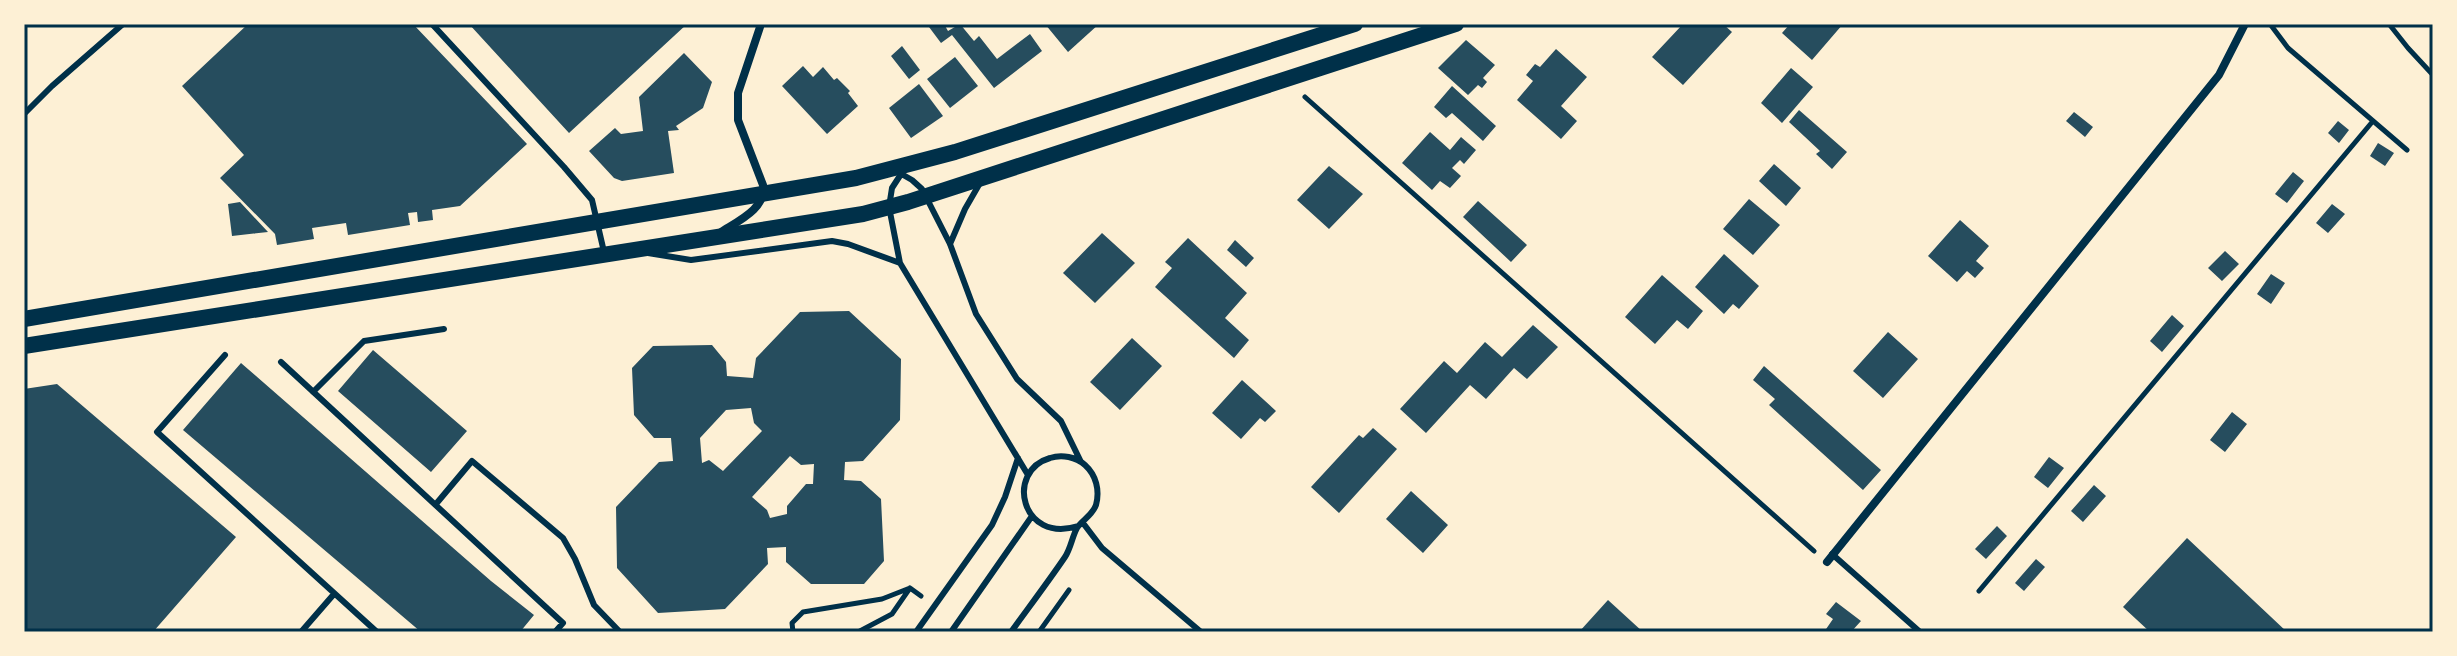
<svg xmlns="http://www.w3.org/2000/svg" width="2457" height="656" font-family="'Libre Baskerville',serif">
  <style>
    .building { fill: #264d5e; fill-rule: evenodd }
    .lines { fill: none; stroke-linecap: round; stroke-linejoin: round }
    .path { stroke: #003049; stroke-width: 5 }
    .service { stroke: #003049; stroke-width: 6 }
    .minor { stroke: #003049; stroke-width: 8 }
    .secondary { stroke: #003049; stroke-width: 16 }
    .neatline { fill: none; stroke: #003049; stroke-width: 3 }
  </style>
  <rect width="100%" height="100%" fill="#fdf0d5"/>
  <path class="building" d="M248,24H413L527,144L460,206L432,210L433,220L418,222L417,212L408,213L410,225L348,235L346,223L312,228L314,239L277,245L275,234L220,178L244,155L182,86Z
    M469,24H687L569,133Z
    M933,24H944L948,31L960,24L974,41L979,36L997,59L1030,34L1042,51L994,88L952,35L941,43L929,27Z
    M1045,24H1099L1068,52Z
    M1683,24H1723L1732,32L1683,85L1652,57Z
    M1790,24H1843L1812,60L1782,33Z
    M1466,40L1495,65L1483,78L1487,82L1482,88L1478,85L1468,95L1438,68Z
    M902,46L920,70L909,79L891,56Z
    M1556,49L1587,77L1561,106L1577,121L1561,139L1517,100L1533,81L1526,75L1535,64L1540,67Z
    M684,53L712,82L703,108L676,126L679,130L668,131L674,173L622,181L614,178L589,151L615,128L621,134L643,131L639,97Z
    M955,57L978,86L950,108L927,79Z
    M803,66L813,77L823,67L834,80L837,78L850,91L848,93L858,106L827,134L782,86Z
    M1791,68L1813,87L1782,123L1761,103Z
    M919,84L943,116L911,138L889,108Z
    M1452,86L1496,126L1483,141L1452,113L1446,118L1434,107Z
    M1799,110L1847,152L1832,169L1816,154L1820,151L1789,122Z
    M2074,112L2093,127L2085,137L2066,121Z
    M2338,121L2349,130L2339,143L2328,133Z
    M1430,132L1450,150L1461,137L1476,150L1464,164L1460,160L1452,168L1461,176L1450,188L1440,181L1432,190L1402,163Z
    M2378,143L2394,153L2385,166L2370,156Z
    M1774,164L1801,188L1786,206L1759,181Z
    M1329,166L1363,194L1329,229L1297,200Z
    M2293,172L2304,181L2287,203L2275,194Z
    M1749,199L1780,225L1753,255L1723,229Z
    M1478,201L1527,245L1511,262L1463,217Z
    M240,202L268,232L232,236L228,204Z
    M2332,204L2345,214L2328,233L2316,223Z
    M1960,220L1989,246L1976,261L1984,268L1975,278L1967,271L1957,282L1928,256Z
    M1102,233L1135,263L1095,303L1063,273Z
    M1188,238L1247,293L1225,318L1249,340L1234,358L1155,287L1172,268L1165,262Z
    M1235,240L1254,258L1246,267L1227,250Z
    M2225,251L2239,264L2222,281L2208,268Z
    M1724,254L1759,286L1739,309L1733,304L1724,314L1695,287Z
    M2271,274L2285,283L2271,304L2257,294Z
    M1662,275L1703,311L1688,329L1677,320L1655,344L1625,317Z
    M849,311L901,359L900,420L863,461L845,462L844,480L861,481L881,499L884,561L864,584H811L786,562V547L767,548L768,564L725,609L658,613L617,568L616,507L659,462L673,461L671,438H654L634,415L632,368L653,346L712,345L726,362L727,376L753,378L756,358L800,312ZM751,408L754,423L762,431L723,471L709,460L702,463L700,438L726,410ZM790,456L801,465L814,464L813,484H806L787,506V514L770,518L767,510L752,497Z
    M2172,315L2184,326L2162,352L2150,341Z
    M1533,325L1558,347L1527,379L1514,368L1486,399L1470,385L1426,433L1400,409L1444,361L1457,373L1485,342L1502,357Z
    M1888,332L1918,359L1883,398L1853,371Z
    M1132,338L1162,366L1120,410L1090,382Z
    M373,350L467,431L431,472L338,391Z
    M241,363L491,581L534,615L520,632H421L183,430Z
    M1764,366L1881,470L1863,490L1769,405L1775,399L1753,380Z
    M1242,380L1276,411L1265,422L1260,418L1241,439L1212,413Z
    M57,384L236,537L153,632H24V389Z
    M2232,412L2247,424L2225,452L2210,440Z
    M1373,428L1397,449L1339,513L1311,487L1359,435L1363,438Z
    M2049,457L2064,468L2048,488L2034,477Z
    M2094,485L2106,496L2083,522L2071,511Z
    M1411,491L1448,525L1423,553L1386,519Z
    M1997,526L2007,536L1986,559L1975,549Z
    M2187,538L2287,632H2150L2123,607Z
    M2036,559L2045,567L2024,591L2015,583Z
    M1608,600L1643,632H1579Z
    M1836,602L1861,621L1851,632H1824L1833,619L1826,614Z"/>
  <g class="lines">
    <path class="path" d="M2270,24L2288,48L2407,150
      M2389,24L2408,48L2433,75
      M1305,97L1814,551
      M1979,591L2373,121
      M793,632L792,623L803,612L882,599L910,588
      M858,632L892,614L910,588L921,596
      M1039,632L1069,590"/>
    <path class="service" d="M432,24L564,167L592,200L604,252
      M24,114L52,86L123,24
      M903,171L892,188L889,207L900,263L1028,475
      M898,172L912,180L922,189L950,244L976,314L1017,379L1061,421L1081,462
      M950,244L965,209L980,183
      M648,253L691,260L832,241L848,244L900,263
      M225,355L157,432L377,632
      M281,362L563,623L555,632
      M313,392L364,341L444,329
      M436,504L472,461L563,538L575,559L594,605L620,632
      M1083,523L1102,548L1201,632
      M1832,554L1920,632
      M301,632L334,594
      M916,632L992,525L1005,497L1018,458
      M951,632L1032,516
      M1011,632C1029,607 1048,582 1065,557C1071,548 1072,537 1077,528C1082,520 1092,516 1096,505C1100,490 1096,475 1085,465C1076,457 1062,454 1050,458C1005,471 1021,544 1078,526"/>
    <path class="minor" d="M721,232C738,221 767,208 763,185L738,120V93L761,24
      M1827,562L2219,75L2245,24"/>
    <path class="secondary" d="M24,319L856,178L955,152L1355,24
      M24,346L863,214L908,202L1456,24"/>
  </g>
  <rect width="2457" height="656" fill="none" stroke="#fdf0d5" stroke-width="52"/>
  <rect x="26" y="26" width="2405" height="604" class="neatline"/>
</svg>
